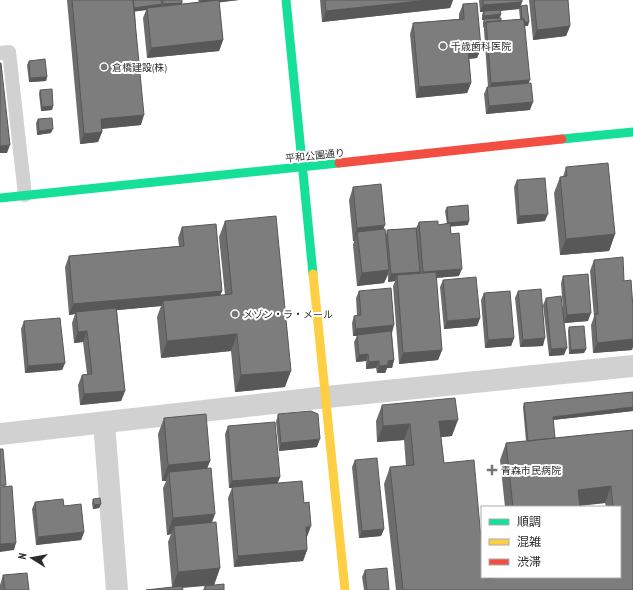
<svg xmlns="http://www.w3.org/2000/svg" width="633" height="590" font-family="'PT Sans Narrow','Noto Sans JP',sans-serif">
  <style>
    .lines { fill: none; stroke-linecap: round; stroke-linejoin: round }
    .lane { stroke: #d1d1d1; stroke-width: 14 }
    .street { stroke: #d1d1d1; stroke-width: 22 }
    .fast { stroke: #16e098; stroke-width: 9 }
    .slow { stroke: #ffcf43; stroke-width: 9 }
    .jam { stroke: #f24e42; stroke-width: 9 }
    .wall { fill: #6c6c6c; fill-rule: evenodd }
    .shaded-wall { fill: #585858 }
    .building { fill: #7d7d7d; stroke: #585858 }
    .poi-dot { fill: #767676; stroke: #fff; stroke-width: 1.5 }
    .labels { text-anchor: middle; stroke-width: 4; stroke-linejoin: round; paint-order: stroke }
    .poi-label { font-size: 10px; fill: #2c2c2c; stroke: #fff; text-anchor: start }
    .street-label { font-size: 10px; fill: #2c2c2c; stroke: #fff }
  </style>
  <rect width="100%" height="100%" fill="#fff"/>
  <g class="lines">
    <path class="lane" d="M0,53L9,52L25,195"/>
    <path class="street" d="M104,423L117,590
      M0,434L327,397L633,366"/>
    <path class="fast" d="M286,0L313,274
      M562,139L633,132
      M0,198L339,163"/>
    <path class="slow" d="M313,274L345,590"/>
    <path class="jam" d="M339,163L562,139"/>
  </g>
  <path class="wall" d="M67,0H182V4L199,2L198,0H239L219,2L223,40L219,51L147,58L143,18L146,10L135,11L141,125L102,129V132L98,142L80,144Z
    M320,0H453L450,8L322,22Z
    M479,0H522L521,6L528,26H525L530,110L486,114L484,94L487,87H488L484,30V27L483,28V23L484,20H482V15L483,12H480ZM519,9L520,19L501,21L500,18L501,14V11Z
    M529,0H568L570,26L566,36L533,40Z
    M463,4L481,48L477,58L469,59L471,83L467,93L416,98L410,34L413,23L459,19V14Z
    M29,61L47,77L46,81L29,82L27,65Z
    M40,90L53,106L52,110L41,111L39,94Z
    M38,119L51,133L37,135L36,123Z
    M566,167L615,234L609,251L560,255L554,193L560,177H563Z
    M517,180L545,221L517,224L514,187Z
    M353,187L384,229L386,235L387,230L416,228L419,222L438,225L447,224L445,211L447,207L468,225L451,226V234L459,276L436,278L442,350L438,360L399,364L393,286L395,281L388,282V275L384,283L357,286L353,245L354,241H353L349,200Z
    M225,221L285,387L235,392L231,351L161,358L157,317L161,306L117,310L125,391L121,401L80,405L78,385L82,375L87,374L83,342L74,343L72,323L75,314L69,315L65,267L69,256L179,246L178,238L182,227L222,291L220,295H225L219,237Z
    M594,260L624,281L633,308V346L632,350L593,353L591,325L594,317L590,271Z
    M563,276L588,321L564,323V355L549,356L543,305L546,298L563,311L561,283Z
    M443,280L480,318L477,326L444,329L440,287Z
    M359,291L392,333L394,360L392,368H387L385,373H377L376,368L366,369V361L356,362L354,342L357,336H353L352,323L354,316L357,315L356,298Z
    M518,291L543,346L520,347L515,298Z
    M484,293L514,338L511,346L485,348L481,300Z
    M24,321L65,363L62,370L25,373L21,329Z
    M569,327L586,349L584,353L569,354L568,331Z
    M633,392V411L553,420L555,438L633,430V590H396L384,484L390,467L406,466L404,440L377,442L376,421L382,405L452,436L441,437L444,463L485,579L620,577V507H606L605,503L580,506V507H505L500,460L506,443L526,441L523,407L524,403Z
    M278,414L317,447L279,451L276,422Z
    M164,418L210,461L207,468L212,522L220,568L214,585L224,590H203L205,586L182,588L172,587L168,542L171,534L167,535L163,488L166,481H162L158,434Z
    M228,426L280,477L277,483L304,503L307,537H306L307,550L303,561L234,567L228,498L232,488H229L225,434Z
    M355,460L384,529L381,536L359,538L352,467Z
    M93,499L101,504L99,508L93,509L92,503Z
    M35,502L64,506L84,532L81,540L36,545L32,509Z
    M365,570L389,590H364L362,577Z
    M3,575L29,590H0V585Z"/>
  <path class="shaded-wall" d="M201,0H239L199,5Z
    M428,0H453L450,8L322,22L326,11Z
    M522,2L519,9L480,12L483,5Z
    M182,3L181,7L162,8L163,4Z
    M162,4L160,8H147L146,10L132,12L133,8Z
    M501,14L499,18L482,20L484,16Z
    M523,22H529L528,26H521Z
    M570,26L566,36L533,40L537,30Z
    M223,40L219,51L147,58L151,48Z
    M481,48L477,58L464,59L468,49Z
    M47,77L46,81L29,82L30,78Z
    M530,80L527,87L489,91L491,83Z
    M471,83L467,93L416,98L419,87Z
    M533,102L530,110L486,114L489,106Z
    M53,106L52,110L41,111L42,107Z
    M144,115L141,125L97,129L101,119Z
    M53,129L51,133L37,135L39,131Z
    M102,132L98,142L80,144L84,134Z
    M10,145L7,153H0V146Z
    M548,214L545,221L517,224L519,216Z
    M469,221L468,225L447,227L448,223Z
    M385,225L380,238L357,232L354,241H353L357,228Z
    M615,234L609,251L560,255L566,239Z
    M462,269L459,276L420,279L423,272Z
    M389,270L384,283L357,286L362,273Z
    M420,272L417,279L397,275L395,281L388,282L391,274Z
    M222,291L218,301H163L161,306L76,314V312L75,314L69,315L73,304Z
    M591,313L588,321L564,323L567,315Z
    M480,318L477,326L444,329L447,321Z
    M394,325L392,333L357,335V336H353L356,329Z
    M87,331L83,342L74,343L78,332Z
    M237,334L231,351L161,358L167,341Z
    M514,338L511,346L485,348L488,340Z
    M545,338L543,346L520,347L523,340Z
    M633,339V346L632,350L593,353L597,343Z
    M567,348L564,355L549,356L551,349Z
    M586,349L584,353L569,354L571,350Z
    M442,350L438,360L399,364L403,353Z
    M368,354L366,361L356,362L359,355Z
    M394,360L392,368H387L385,373H377L379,366L388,361Z
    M379,361L376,368L366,369L369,362Z
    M65,363L62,370L25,373L28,366Z
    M291,371L285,387L235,392L241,375Z
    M125,391L121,401L80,405L84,394Z
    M633,407V411L552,420L553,417Z
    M458,420L452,436L433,438L439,421Z
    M410,424L404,440L377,442L383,426Z
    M320,439L317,447L279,451L281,443Z
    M210,461L204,477L169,472L166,481H162L168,465Z
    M280,477L277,485L229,488L232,481Z
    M611,486L605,503L572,506L578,490Z
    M101,504L99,508L93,509L94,505Z
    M215,514L209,531L174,526L171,534L167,535L173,518Z
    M311,526L307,537H302L306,527Z
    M384,529L381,536L359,538L362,531Z
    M84,532L81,540L36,545L38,537Z
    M16,543L14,550L0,552V544Z
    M307,550L303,561L234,567L238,556Z
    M220,568L214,585L172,588L178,572Z"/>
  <path class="building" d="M72,0H133L144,115L101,119L102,132L84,134Z
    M133,0H161L162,4L134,8Z
    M163,0H182V3L163,4Z
    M219,0L223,40L151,48L147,8Z
    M325,0H428L326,11Z
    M483,0H522V2L483,5Z
    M534,0H568L570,26L537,30Z
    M477,3L481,48L468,49L471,83L419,87L413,23L464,19L463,4Z
    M527,5L529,22H524V19H522L521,6Z
    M500,10L501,14L484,16V11Z
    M501,18V21L486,22V24H484V19Z
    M524,19L530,80L491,83L486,22Z
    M45,59L47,77L30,78L29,61Z
    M0,63H1L10,145L0,146Z
    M531,83L533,102L489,106L487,87Z
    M52,89L53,106L42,107L40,90Z
    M52,118L53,129L39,131L38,119Z
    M608,163L615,234L566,239L560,177L567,176L566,167Z
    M545,178L548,214L519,216L517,180Z
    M381,184L385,225L357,228L353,187Z
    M468,205L469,221L448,223L447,207Z
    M276,216L291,371L241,375L237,334L167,341L163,301L232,294L225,221Z
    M438,221V225L450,223L451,234L459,233L462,269L423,272L419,222Z
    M216,224L222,291L73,304L69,256L184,246L182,227Z
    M416,228L420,272L391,274L387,230Z
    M385,229L389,270L362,273L357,232Z
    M623,257L624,281L631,280L633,308V339L597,343L595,314H598L594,260Z
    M436,272L442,350L403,353L397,275Z
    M588,274L591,313L567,315L563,276Z
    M476,277L480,318L447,321L443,280Z
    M391,288L394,325L356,329L354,316L361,315L359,291Z
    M541,289L545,338L523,340L518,291Z
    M510,291L514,338L488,340L484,293Z
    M561,296L567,348L551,349L546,298Z
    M116,308L125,391L84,394L82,375L92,374L87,331L78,332L76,312Z
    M60,318L65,363L28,366L24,321Z
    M584,326L586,349L571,350L569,327Z
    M391,331L394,360L388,361V365L379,366V361L369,362L368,354L359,355L357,335Z
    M633,392V407L553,417L555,438L528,441L524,403Z
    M455,398L458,420L439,421L444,463L474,460L482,550V577H485V579L502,577H620V507H613L611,486L578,490L580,507H513L506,443L633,430V590H403L390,467L414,465L410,424L383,426L382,405Z
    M311,411L318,414L320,439L281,443L278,414Z
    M206,414L210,461L168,465L164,418Z
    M275,422L280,477L232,481L228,426Z
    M0,449H3L6,485L0,486Z
    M377,458L384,529L362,531L355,460Z
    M211,468L215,514L173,518L169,472Z
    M302,481L304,503L309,502L311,526L306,527L307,550L238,556L232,487Z
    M12,486L16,543L0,544V487Z
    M100,498L101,504L94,505L93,499Z
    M63,499L64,506L81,504L84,532L38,537L35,502Z
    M216,522L220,568L178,572L174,526Z
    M387,568L389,590H367L365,570Z
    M27,573L29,590H5L3,575Z
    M224,584V590H205V586Z
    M182,586L183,590H146Z"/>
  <g class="poi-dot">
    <circle cx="443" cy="46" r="4"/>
    <circle cx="104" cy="67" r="4"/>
    <circle cx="235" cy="314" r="4"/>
    <path d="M490 464h4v4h4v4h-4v4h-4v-4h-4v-4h4z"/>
  </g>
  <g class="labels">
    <g class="poi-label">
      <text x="451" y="50">千歳歯科医院</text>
      <text x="112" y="71">倉橋建設(株)</text>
      <text x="243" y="318">メゾン・ラ・メール</text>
      <text x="501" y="474">青森市民病院</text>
    </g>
    <g class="street-label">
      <text transform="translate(315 155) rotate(-6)" y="4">平和公園通り</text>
    </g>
  </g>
  <rect x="481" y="506" width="140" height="72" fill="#ffffff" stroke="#ababab"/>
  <rect x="489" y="519" width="20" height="6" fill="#16e098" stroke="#ababab"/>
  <text x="517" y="526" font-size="12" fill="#2c2c2c">順調</text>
  <rect x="489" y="539" width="20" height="6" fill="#ffcf43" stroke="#ababab"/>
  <text x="517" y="546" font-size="12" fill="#2c2c2c">混雑</text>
  <rect x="489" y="559" width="20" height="6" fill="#f24e42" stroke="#ababab"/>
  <text x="517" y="566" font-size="12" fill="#2c2c2c">渋滞</text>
  <g transform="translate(32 558) rotate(281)" stroke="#ffffff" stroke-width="3" paint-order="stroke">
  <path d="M0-3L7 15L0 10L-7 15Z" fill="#2c2c2c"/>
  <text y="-6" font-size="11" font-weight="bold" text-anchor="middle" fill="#2c2c2c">N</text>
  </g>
</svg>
